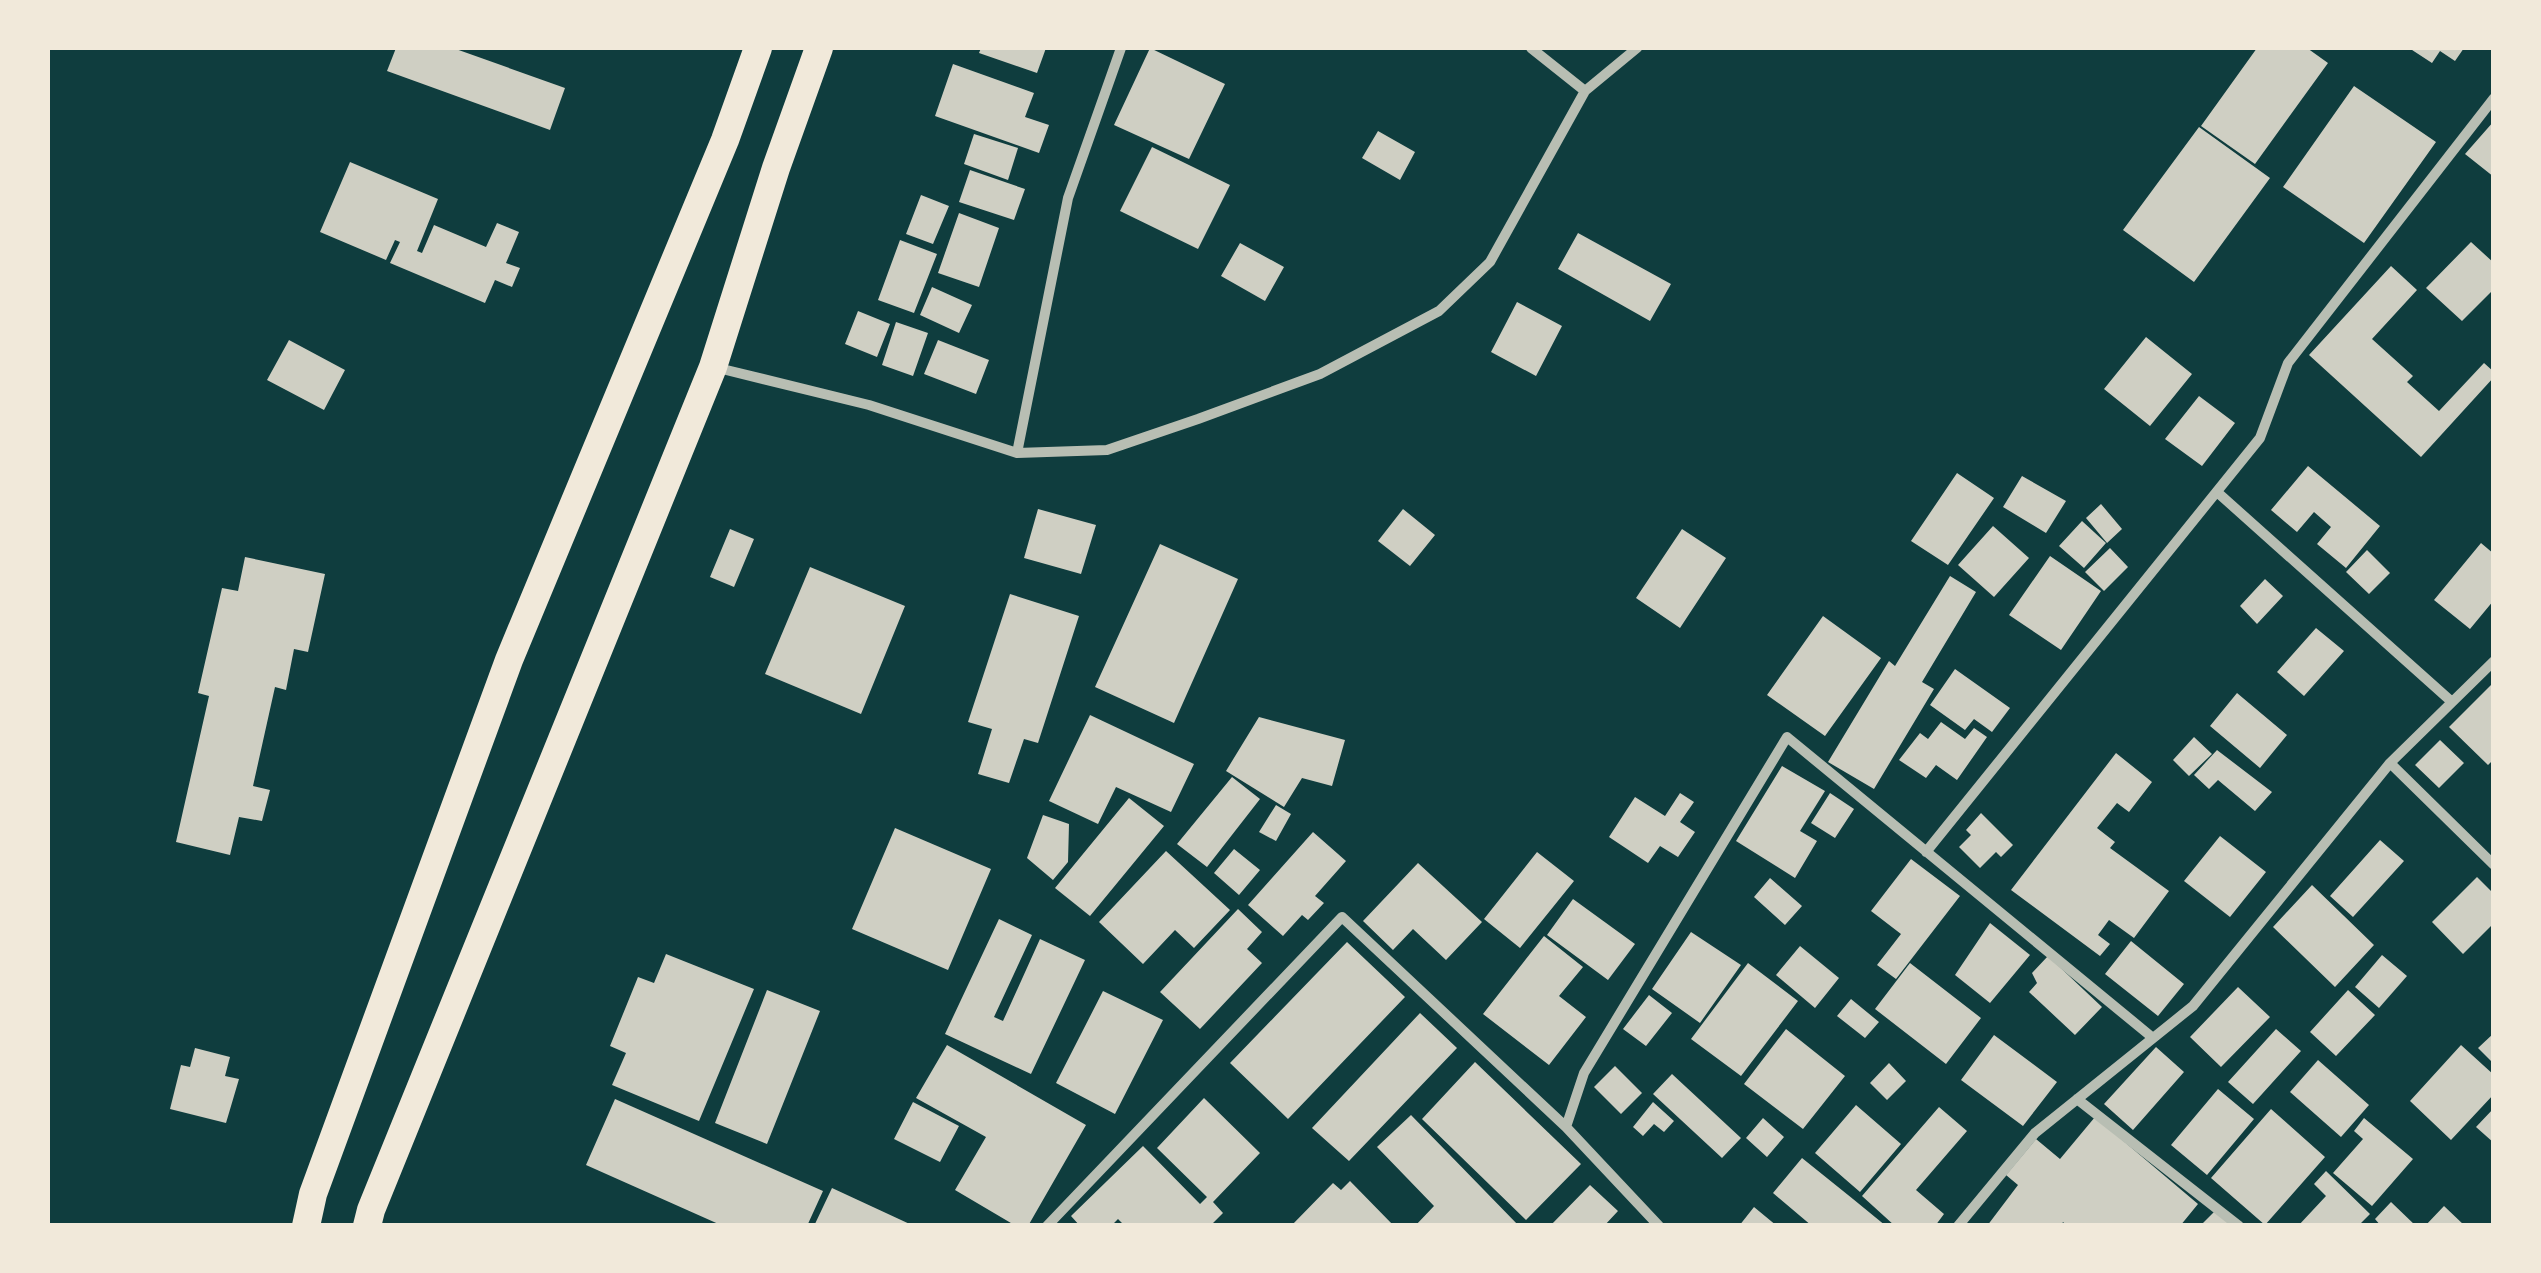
<svg xmlns="http://www.w3.org/2000/svg" width="2541" height="1273" font-family="Rubik,sans-serif">
  <style>
    .building { fill: #cfcfc3 }
    .lines { fill: none; stroke-linecap: round; stroke-linejoin: round }
    .minor { stroke: #b8beb3; stroke-width: 10 }
    .trunk { stroke: #f1e9da; stroke-width: 28 }
  </style>
  <rect width="100%" height="100%" fill="#0f3d3e"/>
  <path class="building" d="M396,48H453L565,88L550,130L387,71Z
    M981,48H1046L1037,73L979,53Z
    M1150,48L1225,84L1189,159L1114,125Z
    M2257,48H2307L2328,63L2255,164L2201,126Z
    M2409,48H2464L2455,61L2440,51L2432,63Z
    M953,64L1034,93L1025,117L1049,125L1039,153L935,116Z
    M2354,86L2436,142L2364,243L2283,187Z
    M2494,121V177L2465,154Z
    M2199,127L2270,178L2194,282L2123,230Z
    M1378,131L1415,152L1400,180L1362,158Z
    M974,134L1018,148L1008,180L964,164Z
    M1152,147L1230,185L1198,249L1120,211Z
    M350,162L438,199L417,251L422,253L434,225L486,247L497,223L519,232L506,263L520,268L512,287L495,280L485,303L390,263L400,242L395,240L386,260L320,232Z
    M970,170L1025,189L1014,220L959,202Z
    M921,195L949,206L933,244L906,234Z
    M959,213L999,228L979,287L938,273Z
    M1578,233L1671,284L1650,321L1558,269Z
    M900,240L937,254L914,313L878,300Z
    M2471,242L2494,263V289L2462,321L2426,288Z
    M1240,243L1284,267L1265,301L1221,276Z
    M2391,266L2417,290L2372,339L2413,376L2407,382L2439,411L2484,363L2494,372V377L2421,457L2309,355Z
    M932,287L972,305L959,333L920,315Z
    M1517,302L1562,326L1536,376L1491,352Z
    M858,311L890,324L877,357L845,344Z
    M896,322L928,333L913,376L882,365Z
    M2146,337L2192,374L2150,426L2104,389Z
    M289,340L345,370L324,410L267,380Z
    M938,340L989,360L976,394L924,374Z
    M2199,396L2235,423L2202,466L2165,439Z
    M2308,466L2380,526L2346,568L2317,544L2331,527L2314,512L2297,532L2271,510Z
    M1957,473L1994,498L1948,565L1911,541Z
    M2022,476L2066,501L2046,533L2003,507Z
    M2101,504L2122,529L2107,543L2086,518Z
    M1038,509L1096,525L1081,574L1024,558Z
    M1403,509L1435,535L1410,566L1378,541Z
    M2082,521L2106,543L2084,568L2059,546Z
    M1993,526L2029,558L1994,597L1958,565Z
    M730,529L754,539L734,587L710,577Z
    M1682,529L1726,558L1680,628L1636,598Z
    M2481,543L2494,554V600L2470,629L2434,600Z
    M1160,544L1238,579L1174,723L1095,687Z
    M2110,548L2128,567L2104,591L2085,572Z
    M2367,550L2390,573L2369,594L2346,572Z
    M2050,556L2101,591L2061,650L2009,615Z
    M245,557L325,574L308,652L294,649L286,690L275,687L253,786L270,790L262,821L239,817L230,855L176,842L209,696L198,693L222,588L238,591Z
    M810,567L905,606L861,714L765,674Z
    M1950,576L1976,592L1922,682L1934,689L1874,789L1828,762L1889,661L1895,666Z
    M2265,579L2283,596L2257,624L2240,606Z
    M1010,594L1079,616L1038,743L1024,739L1009,783L978,774L992,729L968,722Z
    M1823,616L1881,658L1825,736L1767,695Z
    M2316,628L2344,651L2304,696L2277,672Z
    M1955,669L2010,708L1992,732L1974,719L1965,730L1930,705Z
    M2494,682V759L2488,765L2449,727Z
    M2237,693L2287,735L2260,768L2210,726Z
    M1090,715L1194,764L1171,812L1116,787L1098,824L1049,801Z
    M1259,717L1345,740L1332,786L1302,778L1284,807L1226,771Z
    M1941,722L1965,739L1974,728L1987,737L1957,780L1936,765L1926,778L1899,760L1920,733L1928,739Z
    M2194,737L2212,754L2189,776L2173,760Z
    M2440,740L2464,763L2439,788L2415,765Z
    M2217,750L2272,792L2255,811L2218,780L2209,789L2194,775Z
    M2116,753L2152,782L2129,812L2117,803L2097,828L2115,842L2110,848L2169,891L2134,938L2109,920L2098,935L2110,944L2100,956L2011,890Z
    M1782,766L1825,791L1800,831L1817,841L1795,878L1736,841Z
    M1232,777L1260,799L1207,867L1177,844Z
    M1680,793L1694,802L1680,822L1695,832L1678,857L1660,846L1648,863L1609,837L1635,797L1665,816Z
    M1830,793L1854,809L1835,838L1811,823Z
    M1129,798L1164,826L1090,916L1055,888Z
    M1276,805L1291,814L1276,841L1259,832Z
    M1981,813L2013,845L2001,857L1996,852L1980,868L1959,847L1971,835L1966,830Z
    M1043,815L1069,824L1068,862L1053,880L1027,858Z
    M895,828L991,869L948,970L852,929Z
    M1313,832L1346,861L1315,896L1324,903L1308,920L1302,915L1283,936L1248,905Z
    M2220,836L2266,872L2230,917L2184,881Z
    M2380,840L2404,861L2353,917L2330,896Z
    M1234,849L1260,870L1239,895L1214,873Z
    M1166,851L1230,910L1194,948L1175,930L1143,964L1099,922Z
    M1537,852L1574,881L1520,948L1484,919Z
    M1911,859L1960,896L1896,979L1877,965L1901,934L1871,911Z
    M1418,863L1482,922L1446,960L1413,929L1393,950L1363,921Z
    M2477,877L2494,894V923L2463,954L2432,922Z
    M1770,878L1802,906L1785,925L1754,897Z
    M2312,885L2374,945L2335,987L2273,927Z
    M1573,899L1635,944L1608,980L1547,935Z
    M1238,909L1262,932L1247,949L1262,963L1200,1029L1160,992Z
    M999,919L1032,935L994,1017L1003,1021L1040,939L1085,960L1031,1074L945,1034Z
    M1990,923L2030,955L1990,1003L1955,975Z
    M1691,932L1741,965L1700,1023L1652,989Z
    M1544,936L1583,967L1559,996L1586,1017L1549,1065L1483,1014Z
    M2131,941L2184,984L2158,1016L2105,974Z
    M1347,942L1405,997L1288,1119L1230,1063Z
    M1800,946L1839,978L1815,1008L1776,975Z
    M666,954L754,989L699,1121L612,1085L626,1053L610,1046L638,977L654,983Z
    M2382,955L2407,976L2379,1008L2355,987Z
    M2048,956L2102,1007L2075,1035L2029,992L2037,983L2032,973Z
    M1748,963L1798,1001L1741,1076L1691,1039Z
    M1910,963L1981,1018L1946,1064L1875,1009Z
    M2238,987L2270,1017L2221,1067L2190,1037Z
    M767,990L820,1011L767,1144L715,1123Z
    M2348,990L2375,1015L2336,1056L2310,1032Z
    M1103,991L1163,1020L1115,1114L1056,1083Z
    M1649,995L1672,1013L1646,1046L1623,1029Z
    M1851,999L1879,1022L1865,1038L1837,1016Z
    M1420,1013L1457,1048L1349,1161L1312,1128Z
    M1786,1029L1845,1076L1803,1129L1744,1084Z
    M2276,1029L2301,1051L2253,1104L2228,1082Z
    M2494,1033V1064L2478,1048Z
    M1994,1035L2057,1082L2023,1126L1961,1080Z
    M947,1045L1086,1125L1028,1226H1016L955,1190L986,1137L916,1098Z
    M2461,1045L2494,1075V1094L2451,1140L2410,1101Z
    M2156,1047L2184,1072L2133,1130L2104,1104Z
    M195,1048L230,1057L225,1076L239,1079L226,1123L170,1109L181,1065L190,1067Z
    M2318,1060L2369,1105L2341,1137L2290,1092Z
    M1475,1062L1581,1164L1526,1220L1422,1119Z
    M1889,1063L1906,1081L1887,1100L1870,1083Z
    M1615,1066L1642,1093L1621,1114L1594,1087Z
    M1672,1074L1741,1138L1722,1158L1653,1094Z
    M2218,1089L2254,1119L2207,1175L2171,1145Z
    M1204,1098L1260,1153L1213,1202L1223,1213L1210,1226L1181,1223L1178,1226H1125L1118,1219L1111,1226H1080L1071,1216L1143,1146L1200,1204L1207,1197L1157,1148Z
    M615,1099L823,1191L807,1226H723L586,1165Z
    M913,1102L959,1126L940,1162L894,1139Z
    M1653,1102L1674,1121L1664,1132L1654,1124L1643,1136L1633,1127Z
    M1856,1105L1901,1144L1860,1192L1815,1153Z
    M1939,1107L1967,1131L1916,1190L1944,1214L1935,1226H1895L1862,1196Z
    M2494,1108V1143L2476,1127Z
    M2271,1109L2325,1157L2265,1225L2211,1178Z
    M1411,1115L1519,1226H1415L1434,1206L1377,1147Z
    M2095,1117L2198,1204L2180,1226H2067L2063,1222L2061,1226H1987L2018,1185L2006,1175L2036,1139L2060,1159Z
    M1763,1118L1784,1137L1767,1157L1746,1138Z
    M2364,1118L2413,1159L2372,1206L2333,1173L2363,1139L2354,1131Z
    M1802,1158L1853,1199L1886,1226H1812L1773,1193Z
    M2326,1171L2370,1214L2358,1226H2298L2326,1196L2314,1184Z
    M1350,1181L1394,1226H1291L1333,1183L1341,1190Z
    M1590,1185L1618,1211L1604,1226H1550Z
    M832,1188L914,1226H814Z
    M2391,1202L2416,1226H2381L2375,1219Z
    M2444,1206L2465,1226H2425Z
    M1754,1207L1777,1226H1739Z
    M2216,1210L2232,1226H2200Z"/>
  <g class="lines">
    <path class="minor" d="M1531,48L1585,91
      M714,367L869,405L1017,453L1107,450L1198,419L1320,374L1439,311L1490,262L1585,91L1637,48
      M1017,453L1068,198L1121,48
      M2217,492L2452,702
      M2390,763L2494,865
      M1926,852L2260,438L2288,363L2494,98
      M2077,1099L2239,1226
      M1566,1127L1584,1073L1787,737L2153,1038
      M1047,1226L1342,917L1566,1127L1659,1226
      M1958,1226L2035,1133L2193,1006L2390,763L2494,661"/>
    <path class="trunk" d="M306,1226L313,1194L509,660L725,140L758,48
      M367,1226L371,1210L713,367L776,168L819,48"/>
  </g>
  <rect width="2541" height="1273" fill="none" stroke="#f1e9da" stroke-width="100"/>
</svg>
